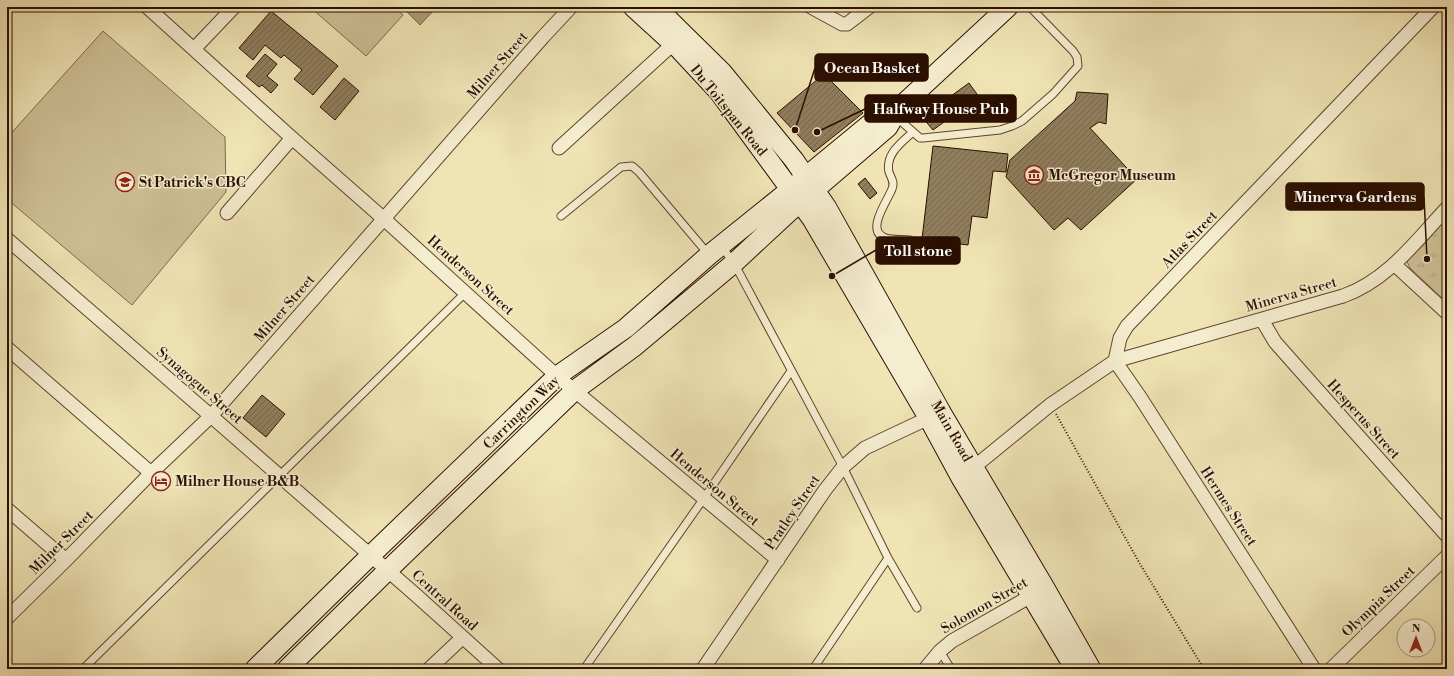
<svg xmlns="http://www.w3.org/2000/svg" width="1454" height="676" font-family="'Libre Bodoni',serif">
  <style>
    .park { fill: url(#park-tufts); stroke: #7d684b }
    .pitch { fill: #cfc096; stroke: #7d684b }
    .water { fill: #ad9c77; stroke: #796447 }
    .building { fill: url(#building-hatch); stroke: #2b0f00 }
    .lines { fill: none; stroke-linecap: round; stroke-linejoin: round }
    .lane-casing { stroke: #5c442d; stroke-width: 9 }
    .street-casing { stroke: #5c442d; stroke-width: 15 }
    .secondary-casing { stroke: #2b0f00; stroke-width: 21 }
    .path { stroke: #2b0f00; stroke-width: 2; stroke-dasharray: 1 2; stroke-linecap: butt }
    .lane { stroke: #f5edcf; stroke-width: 7 }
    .street { stroke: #f5edcf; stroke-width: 13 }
    .secondary { stroke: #f5edcf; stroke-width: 19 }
    .labels { text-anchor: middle; stroke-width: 3; stroke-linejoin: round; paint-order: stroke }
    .street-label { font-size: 14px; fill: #2b0f00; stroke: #f5edcf }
    .poi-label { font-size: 14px; font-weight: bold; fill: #2b0f00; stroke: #f5edcf; text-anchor: start }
    .leader { fill: none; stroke: #2b0f00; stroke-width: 1.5 }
    .callout-dot { fill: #2b0f00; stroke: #f5edcf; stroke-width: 1.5 }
    .callout { fill: #2b0f00; stroke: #2b0f00; stroke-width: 1.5 }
    .callout-label { font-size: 15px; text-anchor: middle; font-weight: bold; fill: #fff }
  </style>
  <defs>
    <pattern id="park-tufts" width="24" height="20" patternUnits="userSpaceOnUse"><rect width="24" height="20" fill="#cfc096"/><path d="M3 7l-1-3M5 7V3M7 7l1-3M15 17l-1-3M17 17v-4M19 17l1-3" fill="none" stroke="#b2a480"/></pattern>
    <pattern id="building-hatch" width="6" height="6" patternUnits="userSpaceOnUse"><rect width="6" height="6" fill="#917e5e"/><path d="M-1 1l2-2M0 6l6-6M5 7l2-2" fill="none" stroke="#77664b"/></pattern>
  </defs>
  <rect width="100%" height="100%" fill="#f0e4b5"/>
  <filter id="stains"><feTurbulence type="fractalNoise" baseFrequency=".005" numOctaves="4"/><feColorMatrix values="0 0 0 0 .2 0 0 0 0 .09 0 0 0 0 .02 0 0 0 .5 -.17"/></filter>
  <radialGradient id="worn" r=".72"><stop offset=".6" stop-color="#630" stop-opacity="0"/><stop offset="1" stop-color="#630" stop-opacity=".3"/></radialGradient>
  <path class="park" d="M1447,215V303L1410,268L1407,262L1408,258Z"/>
  <path class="pitch" d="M310,7H393L403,15L366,56Z
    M103,31L225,137L226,192L132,305L7,199V138Z"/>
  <path class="water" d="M402,7H437L420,25Z"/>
  <path class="building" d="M271,11L338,66L313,95L294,79L302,70L284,55L281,58L265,45L253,60L239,48Z
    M265,54L277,64L267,76L278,85L271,93L262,85L259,87L246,76Z
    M824,74L863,113L814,152L777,113Z
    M344,78L359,91L335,120L320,107Z
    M969,83L979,97L933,130L922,117Z
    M1077,92L1108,94L1106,124L1099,122L1090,128L1137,179L1081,230L1068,218L1054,230L1006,177L1010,160L1075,101Z
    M933,146L1008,154L1006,172L993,171L987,218L972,216L968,245L922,239Z
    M865,178L877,193L870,199L858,184Z
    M262,395L285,414L266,437L243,418Z"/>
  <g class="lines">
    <g class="lane-casing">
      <path id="lane" d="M895,116L920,138H923L1000,130L1012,126L1022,121L1053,94L1078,66L1077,57L1073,51L1030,7
        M561,216L621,167L632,166L639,172L709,255
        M910,240C902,239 893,240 886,238C864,232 888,200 892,189C895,182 891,178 889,172C885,154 902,142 913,132
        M721,246L734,263L843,467L888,558L917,608
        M940,651L951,669
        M83,669L466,292
        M584,669L704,498L791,371
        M813,669L888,558"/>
    </g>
    <g class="street-casing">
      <path id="street" d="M147,7L292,138L384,219L557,376L778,560
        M811,7L842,24H847L869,7
        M194,49L234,7
        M559,148L673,44L677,38
        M227,213L292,138
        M7,239L211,416L417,596L498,669
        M1394,264L1447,313
        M1262,320L1275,342L1447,536
        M7,348L151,473
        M1115,361L1120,338L1127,326L1433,7
        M1115,361L1140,397L1314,669
        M968,472L1050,405L1115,361L1343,296C1387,281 1416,241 1447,208
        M7,509L66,560
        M7,618L66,560L151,473L211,416L543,37L571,7
        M429,669L462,638
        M703,669L825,490L843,467L865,448L935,415
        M925,669L940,651L952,641L1038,592
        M1331,669L1447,556"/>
    </g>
    <g class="secondary-casing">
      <path id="secondary" d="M633,7L679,49L719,92L812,219L929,419L961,478L1075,669
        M656,7L722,72L794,160L827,208L941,412L1045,588L1091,669
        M255,669L371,555L557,376L626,328L709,255L791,189L877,118L899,108L1008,7
        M287,669L388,570L575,390L635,346L734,263L790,211L888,127L899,108"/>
    </g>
    <path class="path" d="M1056,414L1140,564L1204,669"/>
    <use href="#lane" class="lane"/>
    <use href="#street" class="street"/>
    <use href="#secondary" class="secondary"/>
  </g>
  <defs>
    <g id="museum-ring" transform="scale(1)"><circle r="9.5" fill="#f5edcf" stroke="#8f2418" stroke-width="1.5"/><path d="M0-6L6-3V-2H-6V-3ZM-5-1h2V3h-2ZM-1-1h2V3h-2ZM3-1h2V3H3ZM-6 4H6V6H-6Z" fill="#8f2418"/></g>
    <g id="school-ring" transform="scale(1)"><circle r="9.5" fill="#f5edcf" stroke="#8f2418" stroke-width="1.5"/><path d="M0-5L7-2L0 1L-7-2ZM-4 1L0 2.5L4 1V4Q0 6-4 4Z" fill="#8f2418"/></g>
    <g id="hotel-ring" transform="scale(1)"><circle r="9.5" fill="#f5edcf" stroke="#8f2418" stroke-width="1.5"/><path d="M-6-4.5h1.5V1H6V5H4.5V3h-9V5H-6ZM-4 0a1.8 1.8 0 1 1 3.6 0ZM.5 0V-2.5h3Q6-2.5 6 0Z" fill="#8f2418"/></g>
  </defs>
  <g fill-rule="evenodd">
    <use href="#museum-ring" x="1034" y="175"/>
    <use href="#school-ring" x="125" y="182"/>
    <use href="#hotel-ring" x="161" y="481"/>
  </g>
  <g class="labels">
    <g class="street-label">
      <text transform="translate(497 65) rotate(-49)" y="5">Milner Street</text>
      <text transform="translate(729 110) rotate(51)" y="5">Du Toitspan Road</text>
      <text transform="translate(1189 239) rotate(-46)" y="5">Atlas Street</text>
      <text transform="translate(471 275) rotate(42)" y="5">Henderson Street</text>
      <text transform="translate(1291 294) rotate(-16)" y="5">Minerva Street</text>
      <text transform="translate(284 308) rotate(-49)" y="5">Milner Street</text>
      <text transform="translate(200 385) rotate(41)" y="5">Synagogue Street</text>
      <text transform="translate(521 412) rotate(-44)" y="5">Carrington Way</text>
      <text transform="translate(1364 419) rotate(48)" y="5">Hesperus Street</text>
      <text transform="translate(952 431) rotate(60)" y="5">Main Road</text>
      <text transform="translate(715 487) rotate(40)" y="5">Henderson Street</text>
      <text transform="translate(1229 506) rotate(57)" y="5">Hermes Street</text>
      <text transform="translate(792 512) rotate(-56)" y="5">Pratley Street</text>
      <text transform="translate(61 542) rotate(-45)" y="5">Milner Street</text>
      <text transform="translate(445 600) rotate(42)" y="5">Central Road</text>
      <text transform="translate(1378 601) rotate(-44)" y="5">Olympia Street</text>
      <text transform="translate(984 605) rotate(-30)" y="5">Solomon Street</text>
    </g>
    <g class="poi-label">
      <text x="1048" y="180">McGregor Museum</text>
      <text x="139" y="187">St Patrick's CBC</text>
      <text x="175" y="486">Milner House B&amp;B</text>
    </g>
  </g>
  <path class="leader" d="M795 130L815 68M817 132L865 109M1427 259L1424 197M832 276L876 250"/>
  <g class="callout-dot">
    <circle cx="795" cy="130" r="4"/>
    <circle cx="817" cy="132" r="4"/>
    <circle cx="1427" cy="259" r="4"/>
    <circle cx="832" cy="276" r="4"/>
  </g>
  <g class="callout">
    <rect x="815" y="54" width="113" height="27" rx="4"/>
    <rect x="865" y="95" width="151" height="27" rx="4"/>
    <rect x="1286" y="183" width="138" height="27" rx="4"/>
    <rect x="876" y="237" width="84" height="27" rx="4"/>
  </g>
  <g class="callout-label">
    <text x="872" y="73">Ocean Basket</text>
    <text x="941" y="114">Halfway House Pub</text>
    <text x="1355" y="202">Minerva Gardens</text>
    <text x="918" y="256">Toll stone</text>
  </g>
  <rect width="1454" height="676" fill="none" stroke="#f0e4b5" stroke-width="24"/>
  <rect x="8" y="8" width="1438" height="660" fill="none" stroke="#2b0f00" stroke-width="2"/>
  <rect x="12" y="12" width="1430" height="652" fill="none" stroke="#2b0f00"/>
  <g transform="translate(1416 638)"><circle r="19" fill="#f5edcf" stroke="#a4947c"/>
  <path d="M0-3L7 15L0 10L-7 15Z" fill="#8f2418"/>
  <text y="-6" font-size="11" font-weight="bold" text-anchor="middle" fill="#2b0f00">N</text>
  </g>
  <rect width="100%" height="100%" filter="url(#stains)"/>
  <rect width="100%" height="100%" fill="url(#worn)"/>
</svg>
